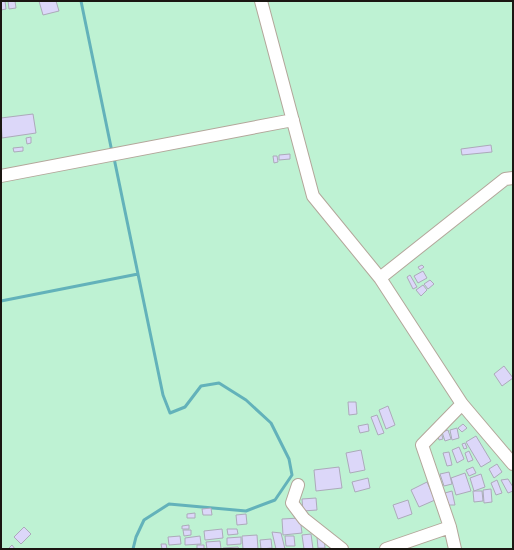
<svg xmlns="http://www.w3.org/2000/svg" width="514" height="550" font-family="Roboto,sans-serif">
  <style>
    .green { fill: #bef2d3 }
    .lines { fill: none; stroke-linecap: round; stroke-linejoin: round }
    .stream { stroke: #63b2ba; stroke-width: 3 }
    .building { fill: #dcd7f9; stroke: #acaaba }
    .minor-casing { stroke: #b3a69a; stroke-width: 14 }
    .minor { stroke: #fff; stroke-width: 12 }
  </style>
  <rect width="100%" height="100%" fill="#fefbf8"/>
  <path class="green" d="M1,1H513V549H1Z"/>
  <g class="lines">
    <path class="stream" d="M81,1L112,152
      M114,158L163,395L170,413L185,407L201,386L219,383L246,400L271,423L289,459L292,475L275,500L246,511L169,504L144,520L136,537L133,549
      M1,301L138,274"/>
  </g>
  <path class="building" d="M1,1H5L6,9L1,10Z
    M8,1H15L16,8L9,9Z
    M39,1H56L59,11L43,15Z
    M33,114L36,133L2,138L1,118Z
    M31,137V143L27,144L26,138Z
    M491,145L492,152L462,155L461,149Z
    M23,147V151L14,152L13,148Z
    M290,154V159L279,160V155Z
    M273,156H277L278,162L274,163Z
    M422,265L424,267L420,270L418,267Z
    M423,271L427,278L418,283L414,276Z
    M410,275L417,287L413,289L407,277Z
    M430,280L434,284L428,289L424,284Z
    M423,285L427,290L421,296L416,290Z
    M504,366L513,378L502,386L494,374Z
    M348,402H356L357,414L349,415Z
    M388,406L395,425L386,429L379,410Z
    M377,415L384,433L378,435L371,417Z
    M368,424L369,431L360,433L358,426Z
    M463,424L467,428L462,432L458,428Z
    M457,428L459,438L452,440L450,430Z
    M448,430L451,439L445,441L442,432Z
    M441,432L443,439L439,440L437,433Z
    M476,436L491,461L481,467L466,442Z
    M465,443L467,448L464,449L462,444Z
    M459,447L464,459L457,463L452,450Z
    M361,450L365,470L350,473L346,453Z
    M469,451L473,460L468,462L465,453Z
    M449,452L452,465L447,466L443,453Z
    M497,464L502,472L494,478L489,469Z
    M339,467L342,488L316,491L314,470Z
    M473,467L476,473L469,476L466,470Z
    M449,472L452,484L444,486L440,474Z
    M465,473L471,491L456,495L451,478Z
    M481,474L485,487L474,491L470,478Z
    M368,478L370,488L355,492L352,482Z
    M508,479L513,487V491L508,493L501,480Z
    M497,480L502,493L496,495L491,483Z
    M427,482L435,500L419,507L411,490Z
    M491,489L492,502L484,503L483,490Z
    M452,491L455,505H448L445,493Z
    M473,491H482L483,501L474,502Z
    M316,498L317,510L303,511L302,499Z
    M408,500L412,514L398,519L393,505Z
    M211,508L212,515H203L202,509Z
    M195,513V518H187V514Z
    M246,514L247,524L237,525L236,515Z
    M300,518L302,533L283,535L282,519Z
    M189,525V529H182V526Z
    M24,527L31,534L21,544L14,537Z
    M222,529L223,538L205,540L204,531Z
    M227,529H237L238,534L228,535Z
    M183,530H191V535L184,536Z
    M272,532L281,533L285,549H276Z
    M311,534L313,549H304L302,535Z
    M257,535L258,549H243L242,536Z
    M180,536L181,544L169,545L168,537Z
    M200,536L201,544L185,545V538Z
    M285,536H294L295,546H286Z
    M324,536L325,548H318L317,537Z
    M241,537V544L227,545V538Z
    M271,539L272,548L261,549L260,540Z
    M220,541L221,549H207L206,542Z
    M161,544H166L167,549H162Z
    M12,545L15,549H10L9,548Z
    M197,545H204V549H197Z
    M238,547L239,549H223V548Z"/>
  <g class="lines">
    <g class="minor-casing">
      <path id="minor" d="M261,1L313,196L380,278L462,404L513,464
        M1,176L293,120
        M380,278L505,179L513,178
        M298,485L292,503L304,519L342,549
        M386,549L450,527
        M455,549L450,527L422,445L462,404"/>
    </g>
    <use href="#minor" class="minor"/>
  </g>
  <rect width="514" height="550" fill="none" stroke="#1b1612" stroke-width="4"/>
</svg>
